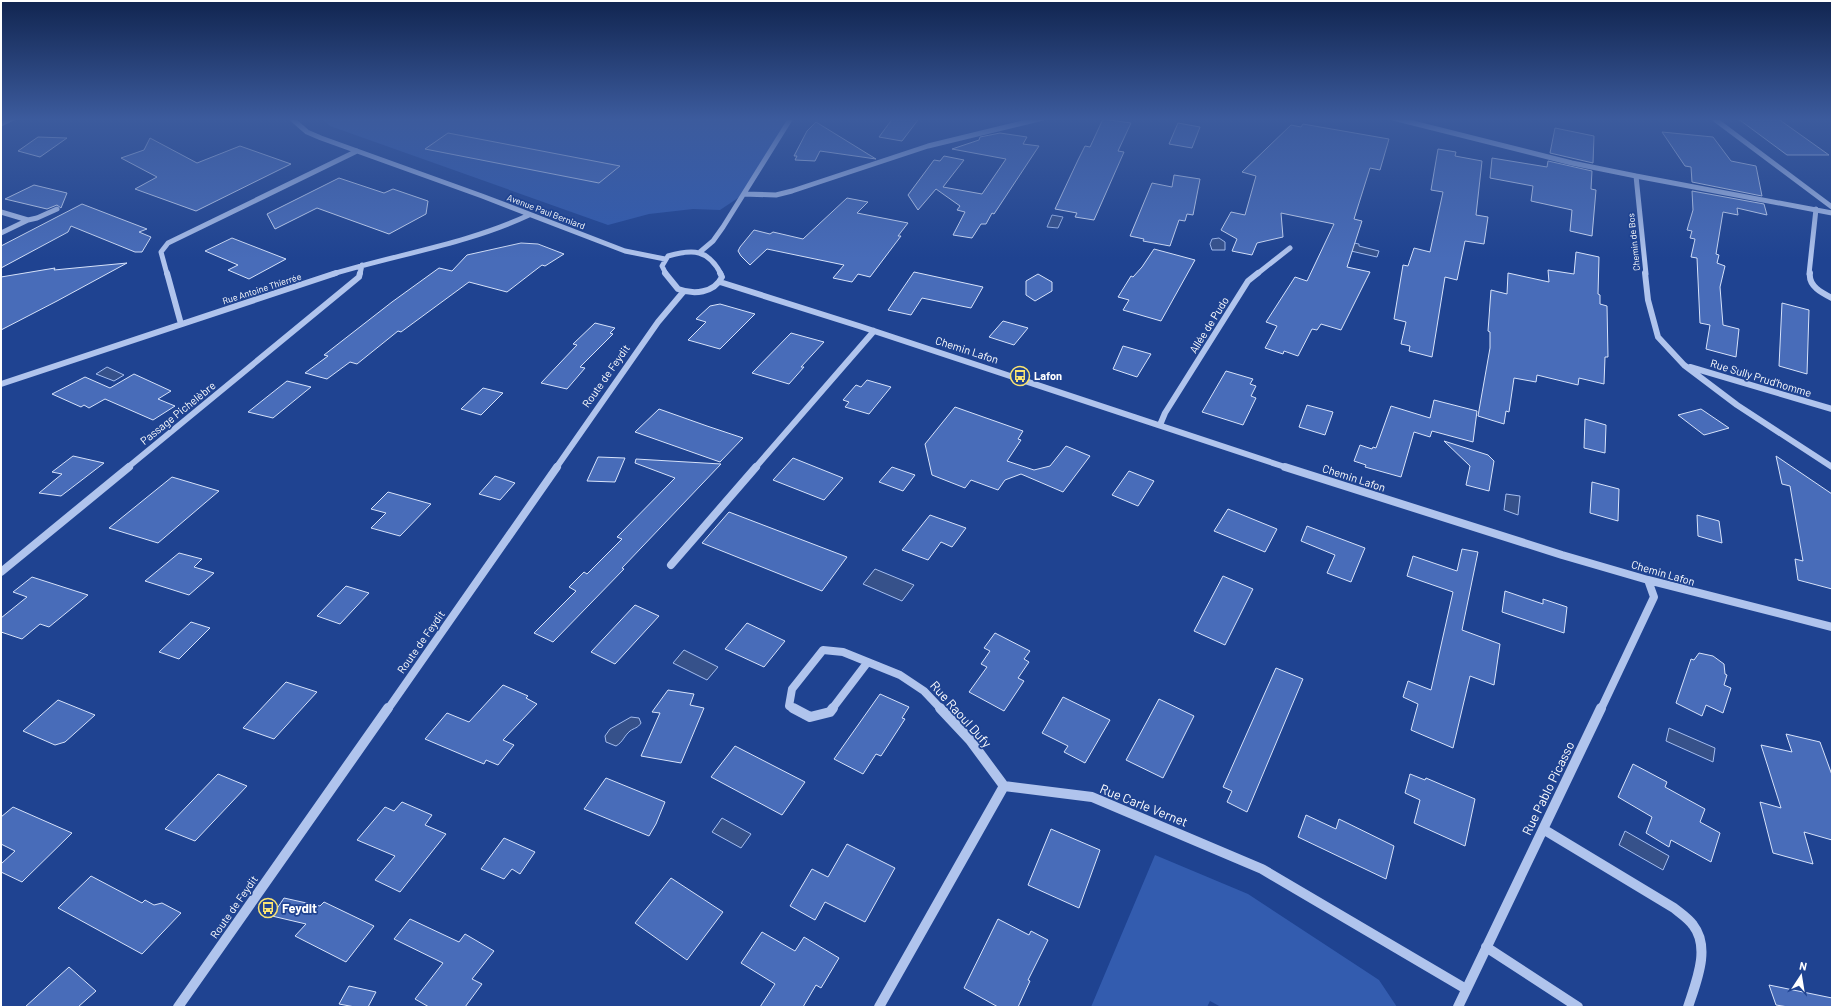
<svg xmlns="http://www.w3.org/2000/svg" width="1833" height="1008" font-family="Barlow,sans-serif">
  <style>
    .green { fill: #335caf }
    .water { fill: #36518a; stroke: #a4bdef }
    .building { fill: #486cb9; stroke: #d6e2fa }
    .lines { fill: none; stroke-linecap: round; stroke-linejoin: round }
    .minor-far3 { stroke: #b0c4ed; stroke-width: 5 }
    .minor-far2 { stroke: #b0c4ed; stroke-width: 6 }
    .minor-far1 { stroke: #b0c4ed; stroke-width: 8 }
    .minor { stroke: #b0c4ed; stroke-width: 10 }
    .labels { text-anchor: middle; stroke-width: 3.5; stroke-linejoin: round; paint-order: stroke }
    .far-street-label { font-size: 9px; fill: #fff; stroke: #1f4391 }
    .street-label { font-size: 11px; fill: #fff; stroke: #1f4391 }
    .poi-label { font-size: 11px; font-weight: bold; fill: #fff; stroke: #1f4391; text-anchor: start }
    .near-street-label { font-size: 13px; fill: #fff; stroke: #1f4391 }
    .near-poi-label { font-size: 13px; font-weight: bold; fill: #fff; stroke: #1f4391; text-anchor: start }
  </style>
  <rect width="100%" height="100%" fill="#1f4391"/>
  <path class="green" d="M322,118H791L744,194L720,210L693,209L649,214L608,225L330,126Z
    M1155,855L1248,894L1379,980L1397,1007H1221L1210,1001L1207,1007H1091Z"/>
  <path class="water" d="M1052,215L1063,217L1058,228L1047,227Z
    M1219,238L1225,242V250H1212L1210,244L1212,239Z
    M1354,243L1359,244V246L1379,251L1377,257L1351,251Z
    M107,367L124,375L114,381L96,374Z
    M1506,494L1520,496L1518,515L1504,510Z
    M875,569L914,585L902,601L863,584Z
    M684,650L718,667L707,680L673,663Z
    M631,717L639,718L641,723C638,728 634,728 630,731C624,736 623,742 616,746L606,742L605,736L610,729Z
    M1669,728L1715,748L1713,762L1666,741Z
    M722,818L751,834L741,848L712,832Z
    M1625,831L1669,856L1663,870L1619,845Z"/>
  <path class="building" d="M893,118H903L918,120L902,141L879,137Z
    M1737,118H1777L1829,155H1787Z
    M1103,119L1131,123L1118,151L1124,152L1094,220L1075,217L1077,213L1055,209L1078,160L1085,146L1090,147Z
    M816,122L876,159L820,151L815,161L795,160L797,156H794L807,131Z
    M1178,123L1200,127L1192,148L1169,144Z
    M1303,124L1389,139L1380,170L1370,168L1354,219L1362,221L1347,267L1370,272L1341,330L1321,324L1317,330L1312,329L1298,356L1284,351L1283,354L1265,348L1277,326L1266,322L1295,277L1307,281L1334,224L1281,213L1283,237L1257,243L1252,255L1232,251L1237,239L1221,230L1231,212L1245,215L1256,176L1242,172L1291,125L1301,127Z
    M1555,128L1594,136L1593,163L1550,153Z
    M1662,132L1713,137L1731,161L1756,166L1762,196L1692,182L1691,167L1685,166Z
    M448,133L620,166L599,183L425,149Z
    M1000,133L1027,137L1023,144L1039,146L994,214L992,213L986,224H981L972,238L953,235L965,212L957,210L960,206L936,189L918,210L908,195L934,160L940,161L944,156L964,160L943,187L982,194L1006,159L952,149L979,140L980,137Z
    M38,137L67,138L40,157L18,151Z
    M150,138L197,163L240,146L291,164L196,211L135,189L157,177L121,158L144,150Z
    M1438,149L1456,152L1455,156L1482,161L1476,215L1488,217L1484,244L1465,241L1457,280L1445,277L1432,357L1409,351L1410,346L1401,344L1406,322L1394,319L1403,265L1408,266L1414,248L1430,252L1443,192L1431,190Z
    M1492,158L1547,167L1548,161L1592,171L1591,189L1596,190L1592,236L1570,231L1572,210L1531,201L1533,186L1490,178Z
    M1174,175L1200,179L1193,215L1187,214L1185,221L1179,220L1170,246L1143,241L1144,239L1130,236L1152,183L1172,187Z
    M339,178L384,193L393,189L428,201L426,214L389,234L317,208L275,229L267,214Z
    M34,185L67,193L61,208L57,205L47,209L5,199Z
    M1692,191L1764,204L1767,215L1737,208L1738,215L1723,212L1716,254L1719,255L1717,263L1725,266L1720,287L1723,325L1739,329L1736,357L1706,349L1710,325L1700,323L1697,258L1691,257L1695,239L1690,238L1692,231L1687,230L1693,210Z
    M847,198L868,202L857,213L908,223L898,236H901L870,277L858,274L852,282L833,278L844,265L767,249L750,265L741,256L738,251L740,247L754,230L770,234L773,232L803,239Z
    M82,204L147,229L139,232L151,237L142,252H135L71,226L68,232L1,268V246Z
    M232,238L286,259L249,279L228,270L238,265L205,251Z
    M521,243L538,244L564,254L545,266L542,265L507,292L469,282L401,332L398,331L357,364L350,362L327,379L305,373L328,356L324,355L392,302L439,268L452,271L467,255Z
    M1154,249L1195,260L1161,321L1123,310L1129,300L1118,297L1131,276L1133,277L1142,267Z
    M1576,252L1599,257L1598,294L1600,295V304L1607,306L1608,357H1605L1604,384L1579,378L1578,385L1537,375L1536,382L1514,378L1509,412L1506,411L1504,424L1478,416L1490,348V332L1488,331L1491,290L1507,294L1508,273L1549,282L1548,270L1574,274Z
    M127,263L57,301L1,330V277L55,268L54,270Z
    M914,272L983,287L971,308L922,298L911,315L888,310Z
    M1038,274L1052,282V291L1035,301L1026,295V281Z
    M1782,303L1809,310L1807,374L1779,366Z
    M720,304L755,314L720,349L688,340L706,322L696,319L710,306Z
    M1003,321L1028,328L1014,345L989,337Z
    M595,323L615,328L610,333L613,334L580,367L585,368L567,389L541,383L577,345L573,344Z
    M791,333L824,342L801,367H804L789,384L752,373Z
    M1123,346L1151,354L1137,377L1113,369Z
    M1226,371L1253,379L1250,384L1256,386L1251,396L1256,398L1243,425L1202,412Z
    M134,374L171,391L158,399L175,406L153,420L105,399L89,408L84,405L81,407L52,394L85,377L110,388Z
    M867,380L891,387L869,414L845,407L849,402L843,400L856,385L861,387Z
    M287,381L311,387L273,418L248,412Z
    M483,388L503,393L481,415L461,409Z
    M1434,400L1477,411L1473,442L1432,431L1430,437L1414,432L1401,477L1365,467L1366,465L1354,461L1360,445L1372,449L1373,447L1376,448L1391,406L1430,418Z
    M1307,405L1333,412L1325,435L1299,427Z
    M955,407L1023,431L1018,439L1021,440L1007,461L1034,470L1050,466L1066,446L1090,456L1063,492L1021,474L1005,480L998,490L971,480L965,488L932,475L925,444Z
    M659,409L707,426L743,438L720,462L635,432Z
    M1701,409L1729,428L1704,435L1678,415Z
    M1585,419L1606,425L1605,453L1584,448Z
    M1444,441L1488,455L1494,461L1489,491L1466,485L1470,466Z
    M73,456L104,463L61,496L39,493L62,474L52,472Z
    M1776,456L1832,494V589L1798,580L1795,559L1803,561L1790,486L1782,484Z
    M598,457L625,458L615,482L587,481Z
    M793,458L843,478L824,500L773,480Z
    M636,459L721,464L622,568L624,569L553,642L534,633L576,591L569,587L584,572L587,574L622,539L617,537L675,478L635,463Z
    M892,467L915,475L903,491L879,482Z
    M1129,471L1154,481L1138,506L1112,495Z
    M495,476L515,483L500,500L479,494Z
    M172,477L219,491L158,543L109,528Z
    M1592,482L1619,489L1618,521L1590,513Z
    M388,492L431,504L400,536L371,528L386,513L371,509Z
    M1228,509L1277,529L1265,552L1214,531Z
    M729,512L847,557L822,591L702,543Z
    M930,515L966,528L952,547L941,542L928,560L902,550Z
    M1697,515L1719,521L1722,543L1698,536Z
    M1307,526L1365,548L1351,582L1327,573L1335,555L1301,541Z
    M1462,549L1478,552L1462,630L1500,644L1494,685L1470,676L1453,748L1411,730L1418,704L1403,697L1408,681L1431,690L1453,592L1407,576L1413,556L1457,571Z
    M179,553L202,559L194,567L214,573L189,595L145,581Z
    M1223,576L1253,589L1225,645L1194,631Z
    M32,577L88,595L49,627L40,624L22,639L1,632V618L27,597L13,592Z
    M346,586L369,593L340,624L317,616Z
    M1505,591L1543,604V599L1567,607L1564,633L1502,612Z
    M635,605L659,616L615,664L591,652Z
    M191,622L210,628L179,659L159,652Z
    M747,623L785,641L764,667L725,649Z
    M995,633L1030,651L1024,659L1029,662L1018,678L1024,681L1004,711L969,692L987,667L981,664L990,651L984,648Z
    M1699,653L1713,656L1724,664L1725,674L1727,675L1724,685L1731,688L1723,713L1706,705L1702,716L1676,703L1691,659L1694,660Z
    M1276,668L1303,679L1247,812L1227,802L1232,791L1223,787Z
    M286,682L317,692L274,739L243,728Z
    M503,685L528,696L526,698L537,704L503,740L514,745L498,765L486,760L484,764L425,739L447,713L469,722Z
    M668,690L694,694L690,705L704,708L681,763L641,756L660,713L652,712Z
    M880,694L909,707L902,718L905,719L881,756L876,754L863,774L834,759Z
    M1063,697L1110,720L1085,763L1064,752L1068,746L1042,733Z
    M1159,699L1194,716L1163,778L1126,760Z
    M58,700L95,715L65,742L55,745L23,731Z
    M1786,734L1820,742L1832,775V840L1804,832L1813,864L1773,853L1760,802L1781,808L1761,745L1792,752Z
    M735,746L805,782L782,815L711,777Z
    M1633,764L1667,782L1665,787L1705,809L1700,822L1720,833L1711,862L1671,840L1669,847L1646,833L1652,817L1618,797Z
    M218,774L247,786L195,841L165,829Z
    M1410,774L1425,780L1426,778L1475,799L1465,846L1414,823L1420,800L1405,793Z
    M606,778L665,802L656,824L649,836L584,809Z
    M402,802L432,815L425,825L446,834L400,892L375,880L395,856L357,840L385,807L394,811Z
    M13,807L72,833L22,882L1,872V864L15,851L1,844V817Z
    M1306,815L1336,829L1339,819L1394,846L1386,879L1298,837Z
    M1051,829L1100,850L1079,908L1028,885Z
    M504,838L535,852L520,874L512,869L504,879L481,869Z
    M847,844L895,868L865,922L825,902L815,920L790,906L812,869L828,877Z
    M91,876L142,903L145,900L154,905L162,903L181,913L142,954L58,908Z
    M671,878L723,912L687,960L635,923Z
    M284,898L320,906L324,902L374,926L346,962L295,936L306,924L272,916Z
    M410,919L459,942L465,934L494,951L472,979L482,984L465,1007H429L415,999L443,963L394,939Z
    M998,919L1029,935L1031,931L1048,940L1028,980L1030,981L1018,1007H998L964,988Z
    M762,932L795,951L804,937L839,958L821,988L816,985L803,1007H760L775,984L741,963Z
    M69,967L96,991L78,1007H25Z
    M1769,985L1832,998V1007H1788L1776,1005Z
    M349,986L376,992L368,1007H355L339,1004Z"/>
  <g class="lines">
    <path class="minor-far3" d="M291,118L307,132L321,138L482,196L625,251L665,259
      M1393,118L1572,163L1636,176L1646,274
      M1713,118L1832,207
      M1,124L13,118
      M1636,176L1832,213
      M744,194L776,195L792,191L928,146L1043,118
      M1,212L28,220L1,233
      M28,220L37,218L57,209
      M700,252L713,241L723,227L791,118
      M167,274L161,252L168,243L357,151
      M333,274C398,254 467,244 529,215
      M360,274L362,265
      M666,274L662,266L668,256C693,249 708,249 721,274
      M1257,274L1290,248
      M1809,274L1816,209"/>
    <path class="minor-far2" d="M167,273L181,324
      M665,273L678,289C694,295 714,293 722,277L720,273
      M1645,273L1648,300L1658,337L1684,365L1737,405L1832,467
      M1810,273C1808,286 1822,293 1832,298
      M720,282L859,326L1288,468
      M1690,367L1832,409
      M1,384L336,273
      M1160,425L1165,413L1248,281L1258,273
      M127,468L359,277L360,273
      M556,468L658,322L684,291
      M755,468L874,331"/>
    <path class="minor-far1" d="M1285,467L1562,555L1648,580L1832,627
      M671,565L756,467
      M1,572L129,467
      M388,709L557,467
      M794,709L789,706L792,689L823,650L843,652L900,675L924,691L941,709
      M832,709L867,663
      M1601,709L1654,597L1648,580"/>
    <path class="minor" d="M793,708L810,717L830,712L833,708
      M940,708L970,740L1004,786
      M1543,829L1674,908C1680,913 1688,918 1693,925C1711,948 1696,982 1688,1007
      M1486,947L1578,1007
      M178,1007L388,708
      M879,1007L1004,786L1092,797L1262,869L1466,989
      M1458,1007L1601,708"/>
  </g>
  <linearGradient id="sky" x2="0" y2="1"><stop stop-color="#112550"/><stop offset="0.46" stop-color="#3c5b9d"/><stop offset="1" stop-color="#3c5b9d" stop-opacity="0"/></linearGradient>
  <rect width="1833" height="259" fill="url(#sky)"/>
  <defs>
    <g id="bus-ring" transform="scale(1)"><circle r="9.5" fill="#1f4391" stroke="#fbe470" stroke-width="1.5"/><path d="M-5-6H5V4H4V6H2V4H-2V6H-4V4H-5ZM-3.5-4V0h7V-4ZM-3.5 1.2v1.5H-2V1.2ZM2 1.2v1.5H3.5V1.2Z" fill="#fbe470"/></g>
  </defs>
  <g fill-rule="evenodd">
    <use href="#bus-ring" x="1020" y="376"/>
    <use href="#bus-ring" x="268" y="908"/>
  </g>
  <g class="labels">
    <g class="far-street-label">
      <text transform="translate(546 212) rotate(21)" y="3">Avenue Paul Berniard</text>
      <text transform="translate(1634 242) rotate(-96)" y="3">Chemin de Bos</text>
      <text transform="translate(262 289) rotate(-18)" y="3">Rue Antoine Thierrée</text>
    </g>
    <g class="street-label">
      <text transform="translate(1209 325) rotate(-58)" y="4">Allée de Pudo</text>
      <text transform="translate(967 350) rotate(18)" y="4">Chemin Lafon</text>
      <text transform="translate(606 376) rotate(-55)" y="4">Route de Feydit</text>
      <text transform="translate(1761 378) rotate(17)" y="4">Rue Sully Prud'homme</text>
      <text transform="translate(178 413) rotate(-39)" y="4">Passage Pichelèbre</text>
      <text transform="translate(1354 478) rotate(18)" y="4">Chemin Lafon</text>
      <text transform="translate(1663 573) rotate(16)" y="4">Chemin Lafon</text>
      <text transform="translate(421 642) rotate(-55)" y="4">Route de Feydit</text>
      <text transform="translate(234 907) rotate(-55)" y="4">Route de Feydit</text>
    </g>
    <g class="poi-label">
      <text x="1034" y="380">Lafon</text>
    </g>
    <g class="near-street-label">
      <text transform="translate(961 714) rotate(48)" y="5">Rue Raoul Dufy</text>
      <text transform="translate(1548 788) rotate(-64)" y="5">Rue Pablo Picasso</text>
      <text transform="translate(1144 805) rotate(22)" y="5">Rue Carle Vernet</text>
    </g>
    <g class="near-poi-label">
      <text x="282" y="913">Feydit</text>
    </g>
  </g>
  <rect width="1833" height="1008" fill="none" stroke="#ffffff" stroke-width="4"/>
  <g transform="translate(1801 976) rotate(12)" stroke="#1f4391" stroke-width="3" paint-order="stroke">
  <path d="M0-3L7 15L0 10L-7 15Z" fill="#ffffff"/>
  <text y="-6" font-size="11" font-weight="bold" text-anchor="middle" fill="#ffffff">N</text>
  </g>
</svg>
